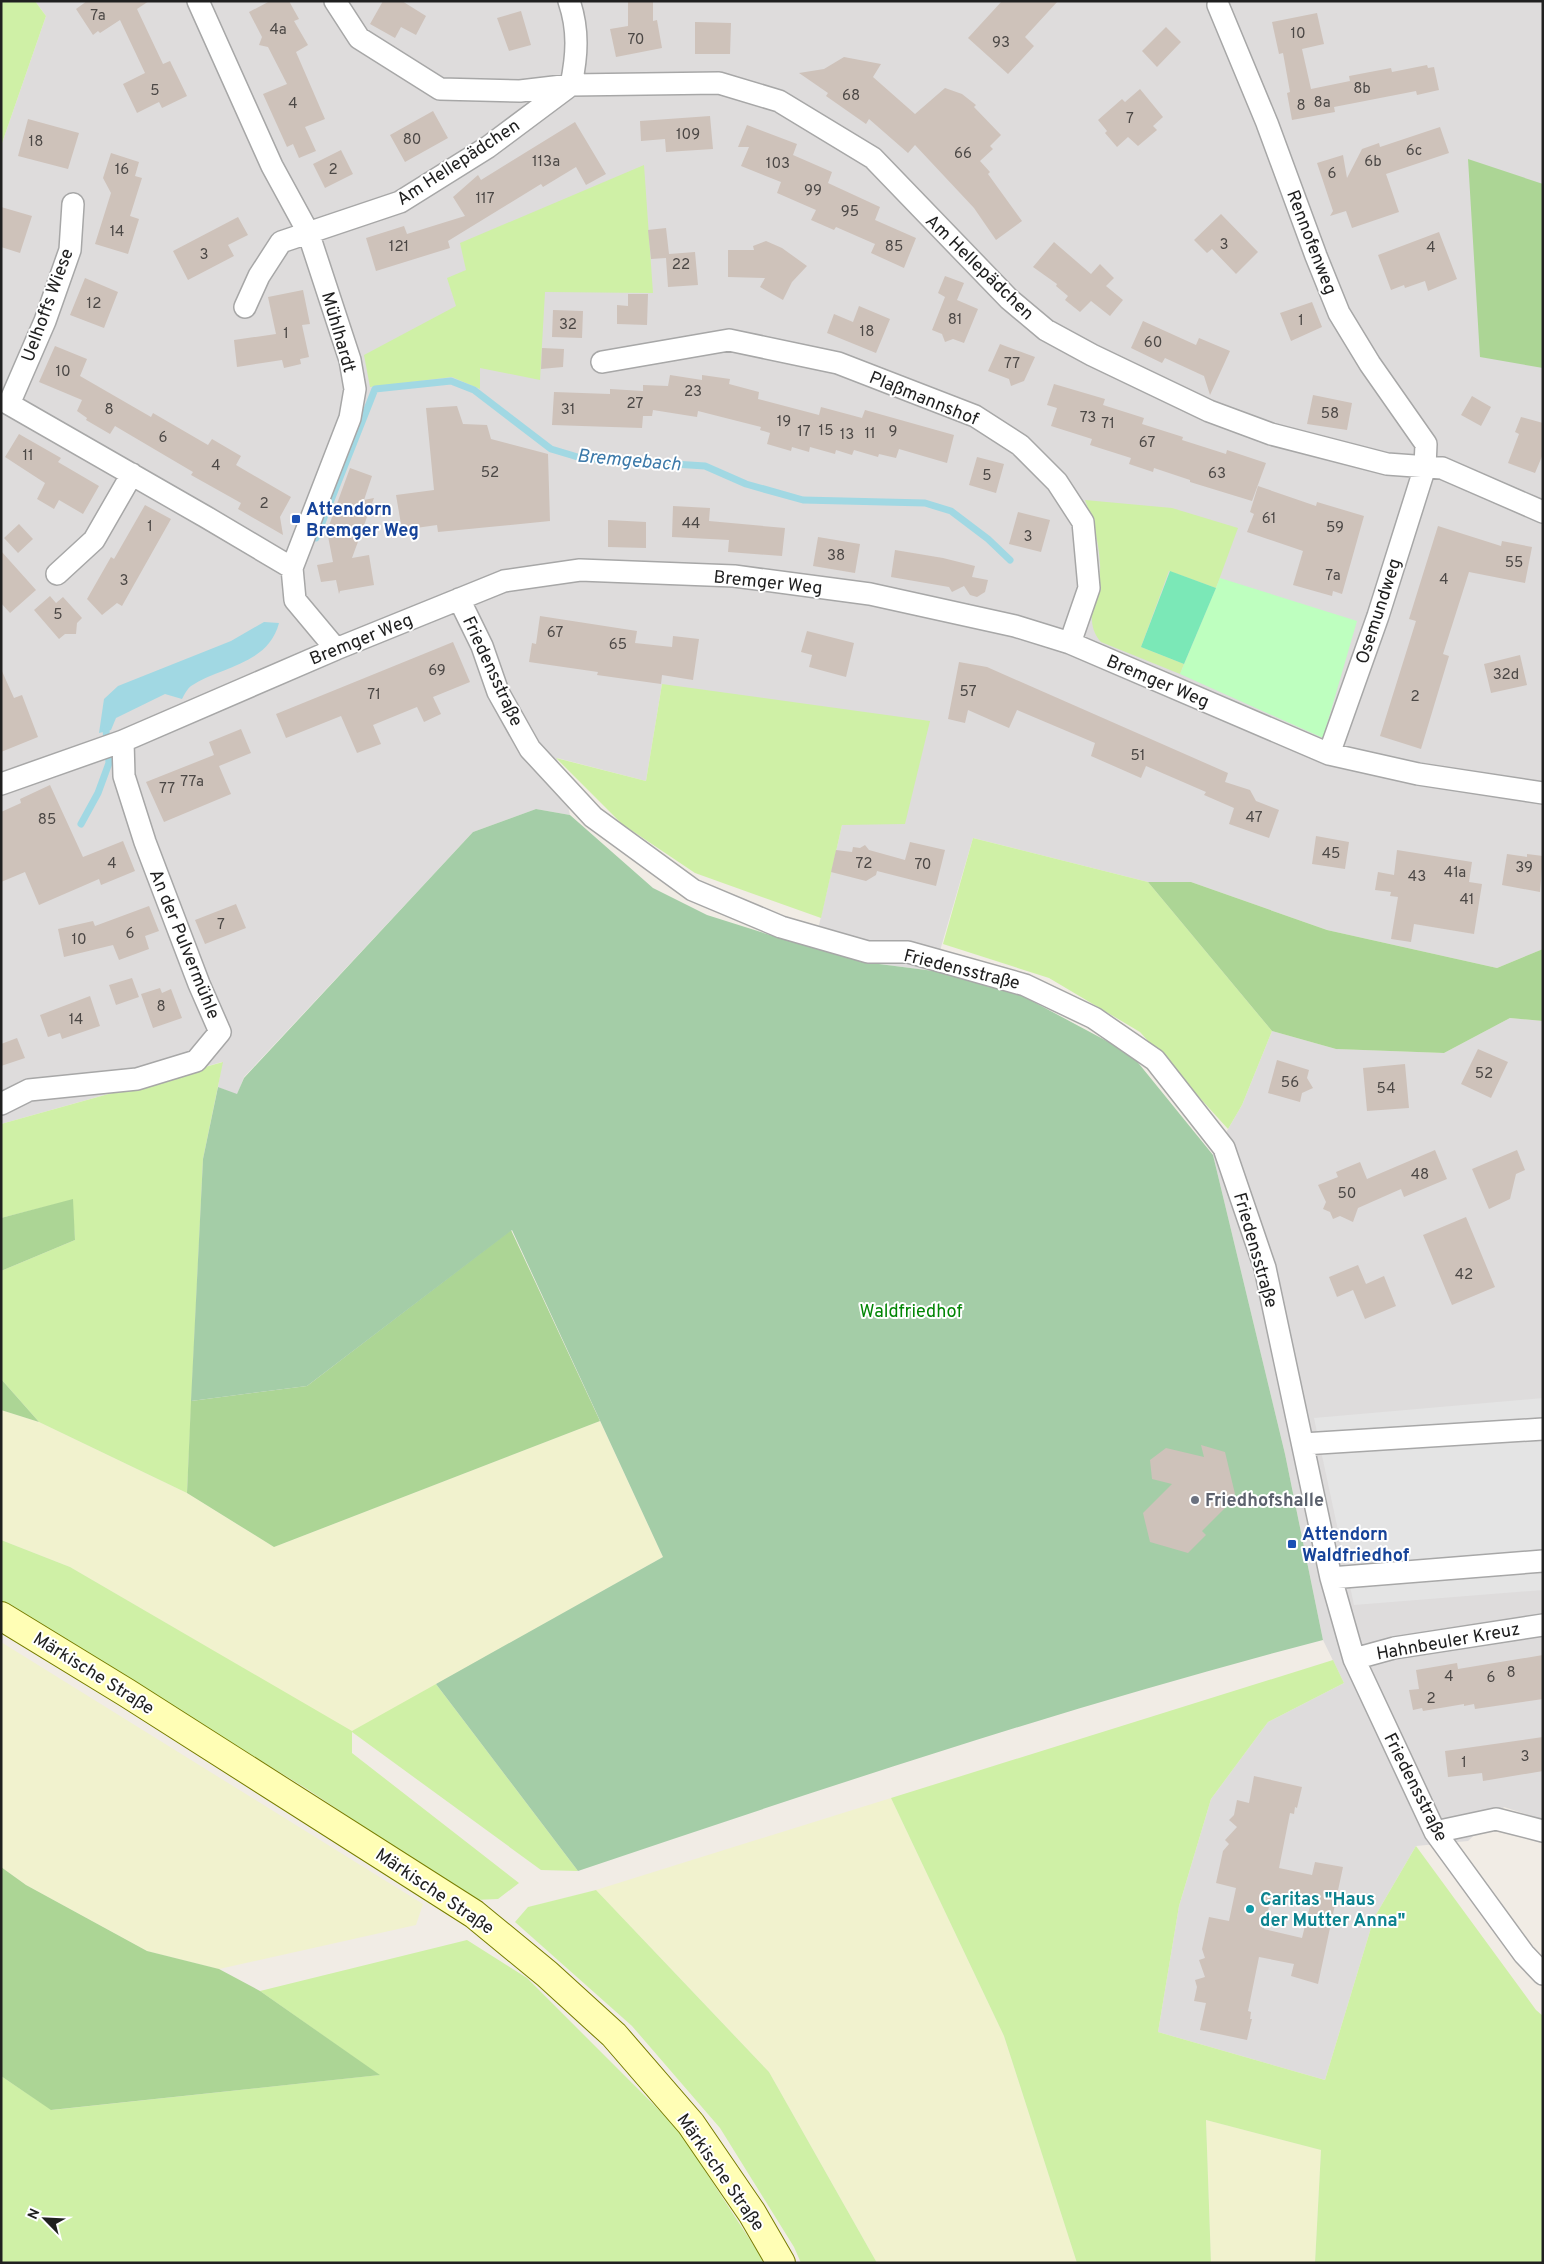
<svg xmlns="http://www.w3.org/2000/svg" width="1544" height="2264" font-family="Overpass,sans-serif">
  <style>
    .residential { fill: #dedcdc }
    .farmland { fill: #f1f2ce }
    .grass { fill: #cff0a6 }
    .forest { fill: #acd595 }
    .cemetery { fill: #a4cda7 }
    .park { fill: #beffbf }
    .pitch { fill: #7be8b7 }
    .parking { fill: #e4e4e4 }
    .water { fill: #a1d8e3 }
    .lines { fill: none; stroke-linecap: round; stroke-linejoin: round }
    .stream { stroke: #a1d8e3; stroke-width: 7 }
    .building { fill: #cec2ba; fill-rule: evenodd }
    .street-casing { stroke: #a7a7a7; stroke-width: 24 }
    .secondary-casing { stroke: #777d00; stroke-width: 30 }
    .street { stroke: #fff; stroke-width: 21 }
    .secondary { stroke: #fffeb5; stroke-width: 28 }
    .transit-dot { fill: #1a4fb4; stroke: #fff; stroke-width: 2 }
    .worship-dot { fill: #6b7280; stroke: #fff; stroke-width: 2 }
    .culture-dot { fill: #0f9aa8; stroke: #fff; stroke-width: 2 }
    .labels { text-anchor: middle; stroke-width: 4; stroke-linejoin: round; paint-order: stroke }
    .number-label { font-size: 15px; fill: #4c4846 }
    .street-label { font-size: 18px; fill: #202020; stroke: #fff }
    .transit-label { font-size: 18px; font-weight: bold; fill: #164399; stroke: #fff; text-anchor: start }
    .park-label { font-size: 18px; fill: #018504; stroke: #fff }
    .worship-label { font-size: 18px; font-weight: bold; fill: #5b616d; stroke: #fff; text-anchor: start }
    .culture-label { font-size: 18px; font-weight: bold; fill: #0d838f; stroke: #fff; text-anchor: start }
    .water-label { font-size: 19px; font-style: italic; fill: #3c79a9; stroke: #fff }
  </style>
  <rect width="100%" height="100%" fill="#f1ece5"/>
  <path class="residential" d="M35,1H1543V949L1497,968L1327,930L1191,882H1148L973,838L934,971L879,964L814,947L842,825L662,684L646,781L557,758L570,815L536,809L473,832L244,1077L237,1095L218,1087L222,1062L1,1124V146L46,16Z
    M1510,1018L1543,1021V1820L1504,1807L1468,1841L1416,1846L1374,1918L1325,2080L1158,2032L1179,1906L1211,1799L1268,1722L1344,1683L1323,1640L1285,1454L1213,1155L1242,1105L1272,1031L1336,1049L1444,1053Z"/>
  <path class="farmland" d="M1,1410L39,1422L187,1493L274,1547L600,1421L663,1557L352,1732L70,1567L1,1540Z
    M1,1642L423,1904L416,1925L219,1969L147,1951L26,1885L1,1867Z
    M891,1798L1004,2036L1077,2263H877L769,2072L596,1890Z
    M1206,2120L1321,2150L1315,2263H1211Z"/>
  <path class="grass" d="M1,1H35L46,16L1,146Z
    M644,165L653,293L545,292L540,380L480,368V389L452,377L370,387L364,355L456,306L447,278L466,270L460,243Z
    M1085,500L1172,508L1238,528L1216,588L1169,571L1141,647L1184,664L1180,674L1101,642C1080,619 1102,590 1100,564C1099,542 1093,521 1085,500Z
    M662,684L930,721L905,824L842,825L821,918L695,873L622,824L556,758L646,781Z
    M973,838L1148,882L1272,1031L1242,1105L1228,1129L1140,1032L1049,978L943,944Z
    M223,1062L203,1159L187,1493L39,1422L1,1379V1271L75,1240L72,1200L1,1218V1124Z
    M1,1540L70,1567L352,1731L436,1684L578,1871L541,1870L352,1732V1753L519,1883L498,1899L474,1900L307,1789L1,1601Z
    M1333,1660L1344,1683L1268,1722L1211,1799L1179,1906L1158,2032L1325,2080L1374,1918L1416,1846L1536,2010L1543,2016V2263H1315L1321,2150L1206,2120L1211,2263H1077L1004,2036L891,1798Z
    M596,1890L769,2072L877,2263H801L794,2247L720,2128L632,2026L515,1922L528,1907Z
    M467,1940L527,1978L678,2129L765,2263H1V2076L52,2110L379,2075L260,1991Z"/>
  <path class="forest" d="M1468,159L1543,184V368L1480,357Z
    M1148,882H1191L1327,930L1497,968L1543,949V1021L1510,1018L1444,1053L1336,1049L1272,1031Z
    M73,1199L75,1240L1,1271V1218Z
    M511,1230L600,1421L274,1547L187,1493L191,1401L307,1386Z
    M1,1379L39,1422L1,1410Z
    M1,1867L26,1885L147,1951L219,1969L260,1991L380,2075L51,2110L1,2076Z"/>
  <path class="cemetery" d="M536,809L570,815L653,888L707,915L770,935L879,964L989,978L1131,1054L1213,1155L1285,1454L1323,1640C1072,1705 824,1788 578,1871L436,1684L663,1557L512,1230L307,1386L191,1401L203,1159L218,1087L237,1094L244,1078L473,832Z"/>
  <path class="park" d="M1220,578L1357,621L1323,738L1180,674Z"/>
  <path class="pitch" d="M1170,571L1216,588L1184,664L1141,647Z"/>
  <path class="parking" d="M1543,1398V1590L1354,1605L1314,1418Z"/>
  <path class="water" d="M264,622L279,623C268,665 221,666 191,686C187,689 184,695 182,699L165,694L116,718L111,730L99,733L104,699L118,686L231,641Z"/>
  <g class="lines">
    <path class="stream" d="M316,538L375,389L451,381L474,390L551,449L581,458L705,466L746,484L803,500L925,503L951,511L988,539L1010,560
      M81,824L98,793L109,763L106,730"/>
  </g>
  <path class="building" d="M87,1H149L137,9L163,64L170,61L187,96L162,108L159,102L137,113L123,84L145,73L120,20L100,33L98,31L93,35L76,9Z
    M270,1H289L299,19L294,21L308,45L296,52L325,119L305,127L316,151L299,158L293,144L287,147L263,94L287,84L268,47L259,45L262,37L249,12Z
    M383,1H402L426,16L416,35L401,27L395,38L370,24Z
    M628,1H653V21L657,20L662,48L616,57L610,29L628,26Z
    M1002,1H1058L1025,37L1034,46L1008,74L968,38Z
    M521,11L531,45L509,51L497,18Z
    M1317,13L1324,44L1302,49L1311,89L1350,81L1349,76L1391,68L1392,72L1427,65L1428,68L1434,67L1439,90L1417,95L1416,91L1334,107L1335,112L1292,120L1287,93L1290,92L1283,53L1279,54L1272,22Z
    M695,22L731,23L730,54H695Z
    M1166,27L1181,42L1157,67L1142,51Z
    M844,57L881,64L873,77L915,114L945,88L962,94L976,105L974,107L1001,135L990,146L993,149L980,161L990,172L988,174L1022,221L996,240L974,208L915,145L908,153L869,119L866,124L826,96L828,93L799,73L824,69Z
    M1140,89L1163,117L1153,126L1157,130L1138,146L1128,137L1117,147L1105,133L1107,131L1098,120L1122,99L1125,102Z
    M433,111L448,138L405,162L390,135Z
    M710,116L713,149L666,152L665,139L641,141L640,121Z
    M28,119L79,133L68,169L18,156Z
    M575,122L606,174L586,185L576,167L543,187L541,184L448,241L450,248L376,271L366,238L404,226L407,234L465,216L453,197L478,175L481,180Z
    M747,125L797,144L793,155L832,172L828,183L880,207L875,220L916,238L904,268L871,253L875,244L836,227L834,230L811,220L816,210L777,193L781,182L741,166L749,147H738Z
    M1440,127L1449,153L1386,174L1399,212L1352,228L1346,211L1330,216L1333,211L1317,163L1343,155L1347,178L1362,149L1379,143L1380,147Z
    M341,150L353,174L325,188L313,164Z
    M111,153L139,162L135,176L142,178L130,216L139,219L128,254L95,244L111,193L103,178Z
    M1,207L32,216L20,253L1,247Z
    M1221,214L1258,252L1236,274L1212,249L1207,253L1194,240Z
    M238,217L248,235L228,245L234,256L188,280L173,251Z
    M666,228L669,254L695,252L698,285L668,287L666,258L651,259L648,230Z
    M1439,232L1457,279L1428,291L1425,281L1405,288L1404,285L1391,290L1378,255Z
    M766,241L782,248L807,266L792,282L783,300L760,287L765,278L728,277V250H754L753,246Z
    M1054,242L1091,274L1100,264L1114,278L1106,286L1123,300L1110,316L1091,301L1080,312L1065,300L1068,296L1056,286L1057,284L1033,267Z
    M945,276L964,283L957,300L978,309L964,343L953,339L945,342L942,334L932,330L945,297L938,293Z
    M85,278L118,292L104,328L70,315Z
    M303,290L310,324L302,325L309,357L300,359L301,364L284,368L282,360L237,367L234,340L276,334L268,297Z
    M628,294H648L647,325L617,324V305L628,306Z
    M1312,302L1322,327L1291,341L1280,313Z
    M859,306L890,319L876,353L827,333L834,314L853,322Z
    M553,310L583,311L582,338L552,337Z
    M1143,321L1196,345L1199,338L1230,351L1210,395L1204,376L1165,358L1162,363L1131,348Z
    M1000,344L1035,357L1024,381L1011,386L1009,379L988,371Z
    M55,346L87,359L80,376L151,417L153,413L208,445L212,439L241,456L236,465L291,497L280,517L283,535L238,509L241,503L191,475L193,472L115,426L110,434L86,420L87,418L77,411L82,400L39,382Z
    M542,348L564,349L563,367L541,369Z
    M670,375L702,380V375L730,379L729,384L759,392L758,399L819,415L821,407L862,418L865,410L954,435L947,463L899,449L896,458L879,454L878,457L854,450L852,455L836,450L835,454L810,447L809,452L792,447L791,451L767,444L770,433L760,430L761,427L698,411L697,417L653,410L652,416H643L642,428L552,425L554,392L610,394V389L643,391V385L668,386Z
    M1054,384L1105,399L1103,405L1144,418L1142,424L1183,437L1182,440L1226,454L1227,450L1266,463L1252,501L1190,482V480L1154,468L1153,472L1129,464L1131,458L1090,445L1092,439L1051,426L1057,408L1047,405Z
    M1313,395L1352,403L1347,430L1307,424Z
    M1472,396L1491,407L1481,426L1461,415Z
    M457,406L463,424L487,425L491,439L548,454L550,521L438,532L437,525L402,530L396,495L434,490L426,408Z
    M1521,417L1543,423V454L1535,473L1508,463L1519,434L1515,432Z
    M19,434L61,458L58,462L99,486L83,514L59,500L54,509L37,499L45,483L5,457Z
    M977,457L1004,464L996,493L969,485Z
    M350,468L372,476L364,500L374,498L352,558L369,555L374,585L340,591L339,594L336,580L321,582L317,565L333,562L327,531Z
    M1258,486L1316,506L1317,502L1364,516L1342,594L1333,591L1332,596L1293,585L1303,551L1247,532L1254,514L1250,512Z
    M145,505L171,519L122,606L117,603L102,615L87,599L111,557L114,559Z
    M673,506L710,508L709,521L785,528L782,556L728,552L729,540L672,537Z
    M1018,512L1050,520L1041,552L1009,544Z
    M608,520L646,522V548L608,547Z
    M19,524L33,539L18,553L4,538Z
    M1438,526L1501,546L1502,541L1532,547L1525,583L1469,572L1443,654L1449,656L1421,749L1380,736L1416,621L1409,619Z
    M818,537L860,544L855,573L813,566Z
    M895,550L943,558L975,566L972,577L988,580L985,592L977,597L970,595L964,586L952,592L949,587L891,577Z
    M1,551L36,590L10,613L1,603Z
    M50,596L56,603L63,597L82,618L77,623L76,634H65L59,639L34,610Z
    M540,616L637,631L635,643L672,647L673,636L699,639L693,680L662,675L661,684L597,675L598,672L529,662L532,643L536,644Z
    M807,631L854,643L846,677L809,667L812,655L801,652Z
    M453,642L470,682L433,697L441,714L424,722L417,707L373,725L381,744L357,753L341,716L286,738L276,714Z
    M1520,655L1527,685L1491,693L1484,664Z
    M959,662L987,667L1228,773L1225,782L1250,790L1256,801L1279,810L1269,838L1229,824L1234,808L1204,795L1206,792L1146,766L1141,778L1091,756L1095,743L1017,710L1009,728L968,710L965,723L948,719Z
    M1,669L14,698L22,695L38,737L1,752Z
    M241,729L251,753L219,766L231,794L164,822L146,782L214,755L209,742Z
    M50,785L83,857L123,841L135,871L101,885L99,879L39,905L25,872L1,882V812L21,803L20,799Z
    M1316,836L1349,842L1345,869L1312,864Z
    M910,842L945,850L936,886L877,871L876,875L866,881L831,872L836,850L852,852L853,847L860,848L865,845L869,850L905,860Z
    M1397,850L1472,862L1469,882L1482,884L1474,934L1414,924L1411,942L1391,939L1398,897L1390,896L1391,892L1375,890L1378,872L1394,875Z
    M1507,854L1527,857V854L1543,856L1540,892L1502,885Z
    M236,904L246,928L205,944L195,920Z
    M149,906L159,931L145,936L149,949L119,960L113,945L64,957L58,929L93,921L95,926Z
    M132,978L139,997L116,1005L109,985Z
    M160,988L162,993L171,989L182,1018L153,1028L141,994Z
    M90,996L100,1026L62,1039L60,1033L48,1037L40,1015Z
    M17,1038L25,1058L1,1066V1044Z
    M1478,1049L1508,1062L1491,1098L1461,1084Z
    M1277,1060L1309,1070L1307,1078L1313,1088L1302,1093L1300,1102L1268,1093Z
    M1405,1064L1409,1108L1367,1111L1363,1068Z
    M1435,1150L1447,1179L1404,1197L1401,1189L1358,1208L1353,1222L1340,1216L1333,1219L1330,1212L1323,1209L1326,1202L1318,1185L1338,1177L1336,1172L1360,1162L1367,1179Z
    M1517,1150L1525,1170L1516,1174L1510,1199L1489,1209L1472,1169Z
    M1466,1217L1495,1287L1452,1305L1423,1235Z
    M1358,1265L1366,1284L1384,1276L1396,1306L1365,1319L1353,1290L1337,1297L1329,1277Z
    M1201,1445L1225,1452L1235,1494L1228,1501L1230,1503L1202,1531L1206,1535L1188,1553L1150,1542L1143,1513L1172,1484L1152,1479L1150,1460L1166,1448L1204,1457Z
    M1543,1655V1699L1475,1709L1474,1704L1464,1706V1704L1423,1711L1422,1708L1413,1710L1409,1690L1419,1689L1416,1670L1457,1663L1458,1669Z
    M1543,1737V1771L1483,1781L1482,1773L1448,1777L1445,1751Z
    M1254,1776L1302,1787L1297,1808L1295,1807L1294,1814L1290,1813L1279,1868L1312,1875L1315,1862L1343,1867L1318,1984L1291,1976L1294,1964L1259,1957L1248,2011L1251,2012L1250,2019H1252L1247,2040L1200,2030L1206,2003L1194,2001L1197,1987L1195,1980L1205,1977L1199,1960L1205,1958L1202,1949L1209,1917L1229,1921L1236,1888L1216,1883L1223,1851L1229,1844L1225,1840L1237,1827L1229,1820L1234,1815L1237,1800L1249,1803ZM1272,1893L1311,1902L1302,1938L1264,1929Z"/>
  <g class="lines">
    <g class="street-casing">
      <path id="street" d="M198,1L272,166L308,232L350,360L355,389L350,418L292,568L295,600L336,649
        M335,1L359,38L440,89L520,91L571,85C577,56 579,30 569,1
        M1218,5L1267,123L1316,256L1339,313L1370,364L1426,444L1425,467L1378,616L1329,754
        M73,204L70,250L45,321L9,404L206,517L292,568
        M245,307L259,276L281,242L400,202L488,147L571,85L719,83L779,101L873,158L1009,299L1046,330L1092,355L1209,411L1271,434L1387,464L1442,468L1543,512
        M602,362L729,340L838,363L975,416L1020,445L1057,482L1083,522L1089,588L1070,643
        M57,574L94,540L132,474
        M459,599L482,646L498,692L530,749L593,817L693,890L781,927L868,952H908L1025,985L1094,1018L1155,1060L1224,1148L1265,1268L1331,1578L1354,1659L1435,1832L1524,1954L1543,1974
        M1,784L123,741L336,649L504,581L580,570L734,576L870,594L1015,626L1070,643L1329,754L1418,774L1543,793
        M1,1104L29,1090L137,1079L196,1061L220,1032L199,984L145,842L124,776L123,741
        M1303,1444L1543,1429
        M1331,1578L1543,1561
        M1354,1659L1394,1648L1543,1625
        M1435,1832L1496,1819L1543,1831"/>
    </g>
    <g class="secondary-casing">
      <path id="secondary" d="M1,1616L127,1693L474,1914L547,1974L614,2035L691,2124L752,2213L781,2263"/>
    </g>
    <use href="#street" class="street"/>
    <use href="#secondary" class="secondary"/>
  </g>
  <g class="transit-dot">
    <rect x="291" y="514" width="10" height="10" rx="2.5"/>
    <rect x="1287" y="1539" width="10" height="10" rx="2.5"/>
  </g>
  <circle class="worship-dot" cx="1195" cy="1500" r="5"/>
  <circle class="culture-dot" cx="1250" cy="1909" r="5"/>
  <g class="labels">
    <g class="number-label">
      <text x="98" y="20">7a</text>
      <text x="278" y="34">4a</text>
      <text x="1298" y="38">10</text>
      <text x="636" y="44">70</text>
      <text x="1001" y="47">93</text>
      <text x="1362" y="93">8b</text>
      <text x="155" y="95">5</text>
      <text x="851" y="100">68</text>
      <text x="1322" y="107">8a</text>
      <text x="293" y="108">4</text>
      <text x="1301" y="110">8</text>
      <text x="1130" y="123">7</text>
      <text x="688" y="139">109</text>
      <text x="412" y="144">80</text>
      <text x="36" y="146">18</text>
      <text x="1414" y="155">6c</text>
      <text x="963" y="158">66</text>
      <text x="546" y="166">113a</text>
      <text x="1373" y="166">6b</text>
      <text x="778" y="168">103</text>
      <text x="122" y="174">16</text>
      <text x="333" y="174">2</text>
      <text x="1332" y="178">6</text>
      <text x="813" y="195">99</text>
      <text x="485" y="203">117</text>
      <text x="850" y="216">95</text>
      <text x="117" y="236">14</text>
      <text x="1224" y="249">3</text>
      <text x="399" y="251">121</text>
      <text x="894" y="251">85</text>
      <text x="1431" y="252">4</text>
      <text x="204" y="259">3</text>
      <text x="681" y="269">22</text>
      <text x="94" y="308">12</text>
      <text x="955" y="324">81</text>
      <text x="1301" y="325">1</text>
      <text x="568" y="329">32</text>
      <text x="867" y="336">18</text>
      <text x="286" y="338">1</text>
      <text x="1153" y="347">60</text>
      <text x="1012" y="368">77</text>
      <text x="63" y="376">10</text>
      <text x="693" y="396">23</text>
      <text x="635" y="408">27</text>
      <text x="109" y="414">8</text>
      <text x="568" y="414">31</text>
      <text x="1330" y="418">58</text>
      <text x="1088" y="422">73</text>
      <text x="784" y="426">19</text>
      <text x="1108" y="428">71</text>
      <text x="826" y="435">15</text>
      <text x="804" y="436">17</text>
      <text x="893" y="436">9</text>
      <text x="870" y="438">11</text>
      <text x="847" y="439">13</text>
      <text x="163" y="442">6</text>
      <text x="1147" y="447">67</text>
      <text x="28" y="460">11</text>
      <text x="216" y="470">4</text>
      <text x="490" y="477">52</text>
      <text x="1217" y="478">63</text>
      <text x="987" y="480">5</text>
      <text x="264" y="508">2</text>
      <text x="1269" y="523">61</text>
      <text x="691" y="528">44</text>
      <text x="150" y="531">1</text>
      <text x="1335" y="532">59</text>
      <text x="1028" y="541">3</text>
      <text x="836" y="560">38</text>
      <text x="1514" y="567">55</text>
      <text x="1333" y="580">7a</text>
      <text x="1444" y="584">4</text>
      <text x="124" y="585">3</text>
      <text x="58" y="619">5</text>
      <text x="555" y="637">67</text>
      <text x="618" y="649">65</text>
      <text x="437" y="675">69</text>
      <text x="1506" y="679">32d</text>
      <text x="968" y="696">57</text>
      <text x="374" y="699">71</text>
      <text x="1415" y="701">2</text>
      <text x="1138" y="760">51</text>
      <text x="192" y="786">77a</text>
      <text x="167" y="793">77</text>
      <text x="1254" y="822">47</text>
      <text x="47" y="824">85</text>
      <text x="1331" y="858">45</text>
      <text x="112" y="868">4</text>
      <text x="864" y="868">72</text>
      <text x="923" y="869">70</text>
      <text x="1524" y="872">39</text>
      <text x="1455" y="877">41a</text>
      <text x="1417" y="881">43</text>
      <text x="1467" y="904">41</text>
      <text x="221" y="929">7</text>
      <text x="130" y="938">6</text>
      <text x="79" y="944">10</text>
      <text x="161" y="1011">8</text>
      <text x="76" y="1024">14</text>
      <text x="1484" y="1078">52</text>
      <text x="1290" y="1087">56</text>
      <text x="1386" y="1093">54</text>
      <text x="1420" y="1179">48</text>
      <text x="1347" y="1198">50</text>
      <text x="1464" y="1279">42</text>
      <text x="1511" y="1677">8</text>
      <text x="1449" y="1681">4</text>
      <text x="1491" y="1682">6</text>
      <text x="1431" y="1703">2</text>
      <text x="1525" y="1761">3</text>
      <text x="1464" y="1767">1</text>
    </g>
    <g class="street-label">
      <text transform="translate(458 162) rotate(-33)" y="6">Am Hellepädchen</text>
      <text transform="translate(1312 242) rotate(69)" y="6">Rennofenweg</text>
      <text transform="translate(980 267) rotate(44)" y="6">Am Hellepädchen</text>
      <text transform="translate(47 305) rotate(-70)" y="6">Uelhoffs Wiese</text>
      <text transform="translate(339 332) rotate(74)" y="6">Mühlhardt</text>
      <text transform="translate(924 398) rotate(22)" y="6">Plaßmannshof</text>
      <text transform="translate(768 582) rotate(6)" y="6">Bremger Weg</text>
      <text transform="translate(1378 611) rotate(-72)" y="6">Osemundweg</text>
      <text transform="translate(361 639) rotate(-22)" y="6">Bremger Weg</text>
      <text transform="translate(493 671) rotate(65)" y="6">Friedensstraße</text>
      <text transform="translate(1158 681) rotate(23)" y="6">Bremger Weg</text>
      <text transform="translate(185 944) rotate(68)" y="6">An der Pulvermühle</text>
      <text transform="translate(962 969) rotate(14)" y="6">Friedensstraße</text>
      <text transform="translate(1256 1250) rotate(74)" y="6">Friedensstraße</text>
      <text transform="translate(1448 1641) rotate(-10)" y="6">Hahnbeuler Kreuz</text>
      <text transform="translate(94 1673) rotate(32)" y="6">Märkische Straße</text>
      <text transform="translate(1416 1787) rotate(63)" y="6">Friedensstraße</text>
      <text transform="translate(435 1891) rotate(34)" y="6">Märkische Straße</text>
      <text transform="translate(721 2172) rotate(55)" y="6">Märkische Straße</text>
    </g>
    <g class="transit-label">
      <text x="306" y="515">Attendorn<tspan x="306" dy="21">Bremger Weg</tspan></text>
      <text x="1302" y="1540">Attendorn<tspan x="1302" dy="21">Waldfriedhof</tspan></text>
    </g>
    <g class="park-label">
      <text x="911" y="1317">Waldfriedhof</text>
    </g>
    <g class="worship-label">
      <text x="1205" y="1506">Friedhofshalle</text>
    </g>
    <g class="culture-label">
      <text x="1260" y="1905">Caritas "Haus<tspan x="1260" dy="21">der Mutter Anna"</tspan></text>
    </g>
    <g class="water-label">
      <text transform="translate(629 459) rotate(5)" y="7">Bremgebach</text>
    </g>
  </g>
  <rect width="1544" height="2264" fill="none" stroke="#202020" stroke-width="5"/>
  <g transform="translate(45 2219) rotate(294)" stroke="#ffffff" stroke-width="4" paint-order="stroke">
  <path d="M0-4L9 19L0 12L-9 19Z" fill="#202020"/>
  <text y="-8" font-size="14" font-weight="bold" text-anchor="middle" fill="#202020">N</text>
  </g>
</svg>
